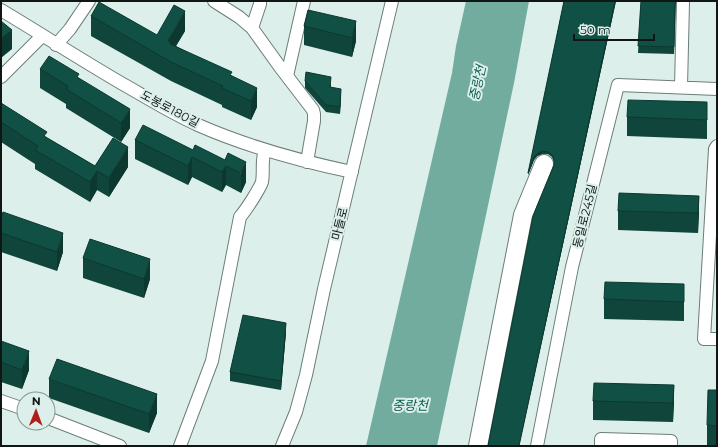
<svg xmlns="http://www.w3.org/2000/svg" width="718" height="447" font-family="Montserrat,'Noto Sans KR',sans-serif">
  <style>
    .water { fill: #72ac9e }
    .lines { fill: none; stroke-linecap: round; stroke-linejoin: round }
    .highway-tunnel { stroke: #bdceca; stroke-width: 18; stroke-dasharray: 18 9; stroke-linecap: butt }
    .minor-casing { stroke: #6c7d78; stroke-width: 14 }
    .highway-casing { stroke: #6c7d78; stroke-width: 20 }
    .minor { stroke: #fff; stroke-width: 12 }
    .highway { stroke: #fff; stroke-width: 18 }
    .wall { fill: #0f453a }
    .shaded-wall { fill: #0c3830 }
    .building { fill: #115044; stroke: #0c3830 }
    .labels { text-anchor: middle; stroke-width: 4; stroke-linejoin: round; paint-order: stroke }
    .street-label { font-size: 12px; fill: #101614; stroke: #dcefea }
    .water-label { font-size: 13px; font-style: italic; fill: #0e5e51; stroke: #dcefea }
  </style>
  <rect width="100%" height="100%" fill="#dcefea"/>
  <path class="water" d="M466,1H529L514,83L437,446H366L452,73L456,46Z"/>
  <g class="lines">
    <path class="highway-tunnel" d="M489,446L517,294L552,130"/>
    <g class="minor-casing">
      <path id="minor" d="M214,1L239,17L252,28L280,67L313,110L314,114V121L307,162
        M1,10C41,34 80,59 121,83C146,97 171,113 198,125C248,147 300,161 352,172
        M252,28L260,4V1
        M56,45L70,29L89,1
        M287,76L304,1
        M1,77L42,36
        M681,87L683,2
        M717,146L715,149L704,339H717
        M1,401L24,409
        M48,418L120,446
        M180,446L212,361L240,217C246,210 259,190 262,182C264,171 261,161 265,150
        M282,446L296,412L306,375L324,289L392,1
        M537,446L572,267L618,85L717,89
        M601,446V439L671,441V446"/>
    </g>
    <g class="highway-casing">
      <path id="highway" d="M478,446L523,215L544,164"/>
    </g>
    <use href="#minor" class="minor"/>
    <use href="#highway" class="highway"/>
  </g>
  <path class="wall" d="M564,1H616L519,446H488L554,165V162L552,157L548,154H542L537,156L534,160L528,175Z
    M641,1H676L674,54L638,53Z
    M308,10L356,41L352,57L304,45V26Z
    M91,16L157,35L185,31L176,46L232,76L257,107L251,120L222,107V105L171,81L91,36Z
    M40,69L79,78L130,128L121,142L66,108V104L40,88Z
    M305,81L331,84V87L341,96L340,114L326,112L305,88Z
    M707,102V139L627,136V117Z
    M1,103L47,138L95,166L128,167L109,197L97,190L90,202L35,169V164L1,142Z
    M135,140L193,150L225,160L228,153L246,182L241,193L226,185L222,192L192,177L188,185L135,159Z
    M699,196L698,233L618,230V211Z
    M1,218L63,252L57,271L1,252Z
    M83,258L150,279L144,298L83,278Z
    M684,284V321L604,319V299Z
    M286,332L281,390L230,381V372Z
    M1,341L29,370L22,389L1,382Z
    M49,379L157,413L149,433L49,398Z
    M674,385L673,422L593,420V401Z
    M717,390V445H707V425Z"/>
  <path class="shaded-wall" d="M615,1H616L519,446Z
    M185,11V31L170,56L168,41Z
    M356,21V41L352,57V38Z
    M12,30V49L1,58V38Z
    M257,88V107L251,120V101Z
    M341,89V96L340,114V107Z
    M130,109V128L121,142V123Z
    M128,147V167L109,197V178Z
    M542,151V154L537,156L534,160L528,175V173L534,157L537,154Z
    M192,157V177L188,185V166Z
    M246,162V182L241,193V173Z
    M226,166V185L222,192V172Z
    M97,171V190L90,202V182Z
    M699,196V215L698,233V213Z
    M63,233V252L57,271V252Z
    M150,259V279L144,298V279Z
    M286,323V332L281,390V381Z
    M29,351V370L22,389V370Z
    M674,385V405L673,422V403Z
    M157,394V413L149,433V414Z"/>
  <path class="building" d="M564,1H615L519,446H488L533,216L554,165V160L552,155L548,152L542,151L537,154L534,157L528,173Z
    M641,1H675L674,47L638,46Z
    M99,2L157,35L174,5L185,11L168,41L170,42V44L232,72L230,75L257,88L251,101L222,88L223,86L171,62L91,16Z
    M308,10L356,21L352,38L304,26Z
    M1,21L12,30L1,38Z
    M49,56L79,74L77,77L130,109L121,123L66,89L68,86L40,69Z
    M306,72L331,77L330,87L341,89L340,107L326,105L305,81Z
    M628,100L707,102V120L627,117Z
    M1,103L47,132L44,136L95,166L113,138L128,147L109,178L97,171L90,182L35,150L38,146L1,122Z
    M143,125L193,150L195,145L225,160L228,153L246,162L241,173L226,166L222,172L192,157L188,166L135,140Z
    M619,193L699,196L698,213L618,211Z
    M3,212L63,233L57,252L1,233V218Z
    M90,239L150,259L144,279L83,258Z
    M605,282L684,284V302L604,299Z
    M243,315L286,323L281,381L230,372Z
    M1,341L29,351L22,370L1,362Z
    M57,359L157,394L149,414L49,379Z
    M594,383L674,385L673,403L593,401Z
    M708,390H717V426L707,425Z"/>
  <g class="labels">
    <g class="street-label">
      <text transform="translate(170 109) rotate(28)" y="4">도봉로180길</text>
      <text transform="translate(585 216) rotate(-76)" y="4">동일로245길</text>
      <text transform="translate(340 224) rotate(-76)" y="4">마들로</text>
    </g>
    <g class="water-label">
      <text transform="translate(477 83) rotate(-78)" y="5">중랑천</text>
      <text x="410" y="410">중랑천</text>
    </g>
  </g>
  <rect width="718" height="447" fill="none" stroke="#101614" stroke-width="4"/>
  <g transform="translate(36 411) rotate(1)"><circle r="19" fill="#dcefea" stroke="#8a9894"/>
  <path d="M0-3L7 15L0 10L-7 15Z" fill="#ae1d1a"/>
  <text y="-6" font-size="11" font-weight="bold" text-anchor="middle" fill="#101614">N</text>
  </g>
  <path d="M574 34v6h80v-6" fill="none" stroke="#101614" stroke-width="2"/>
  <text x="580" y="34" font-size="12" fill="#101614" stroke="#dcefea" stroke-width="3" paint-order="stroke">50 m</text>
</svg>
